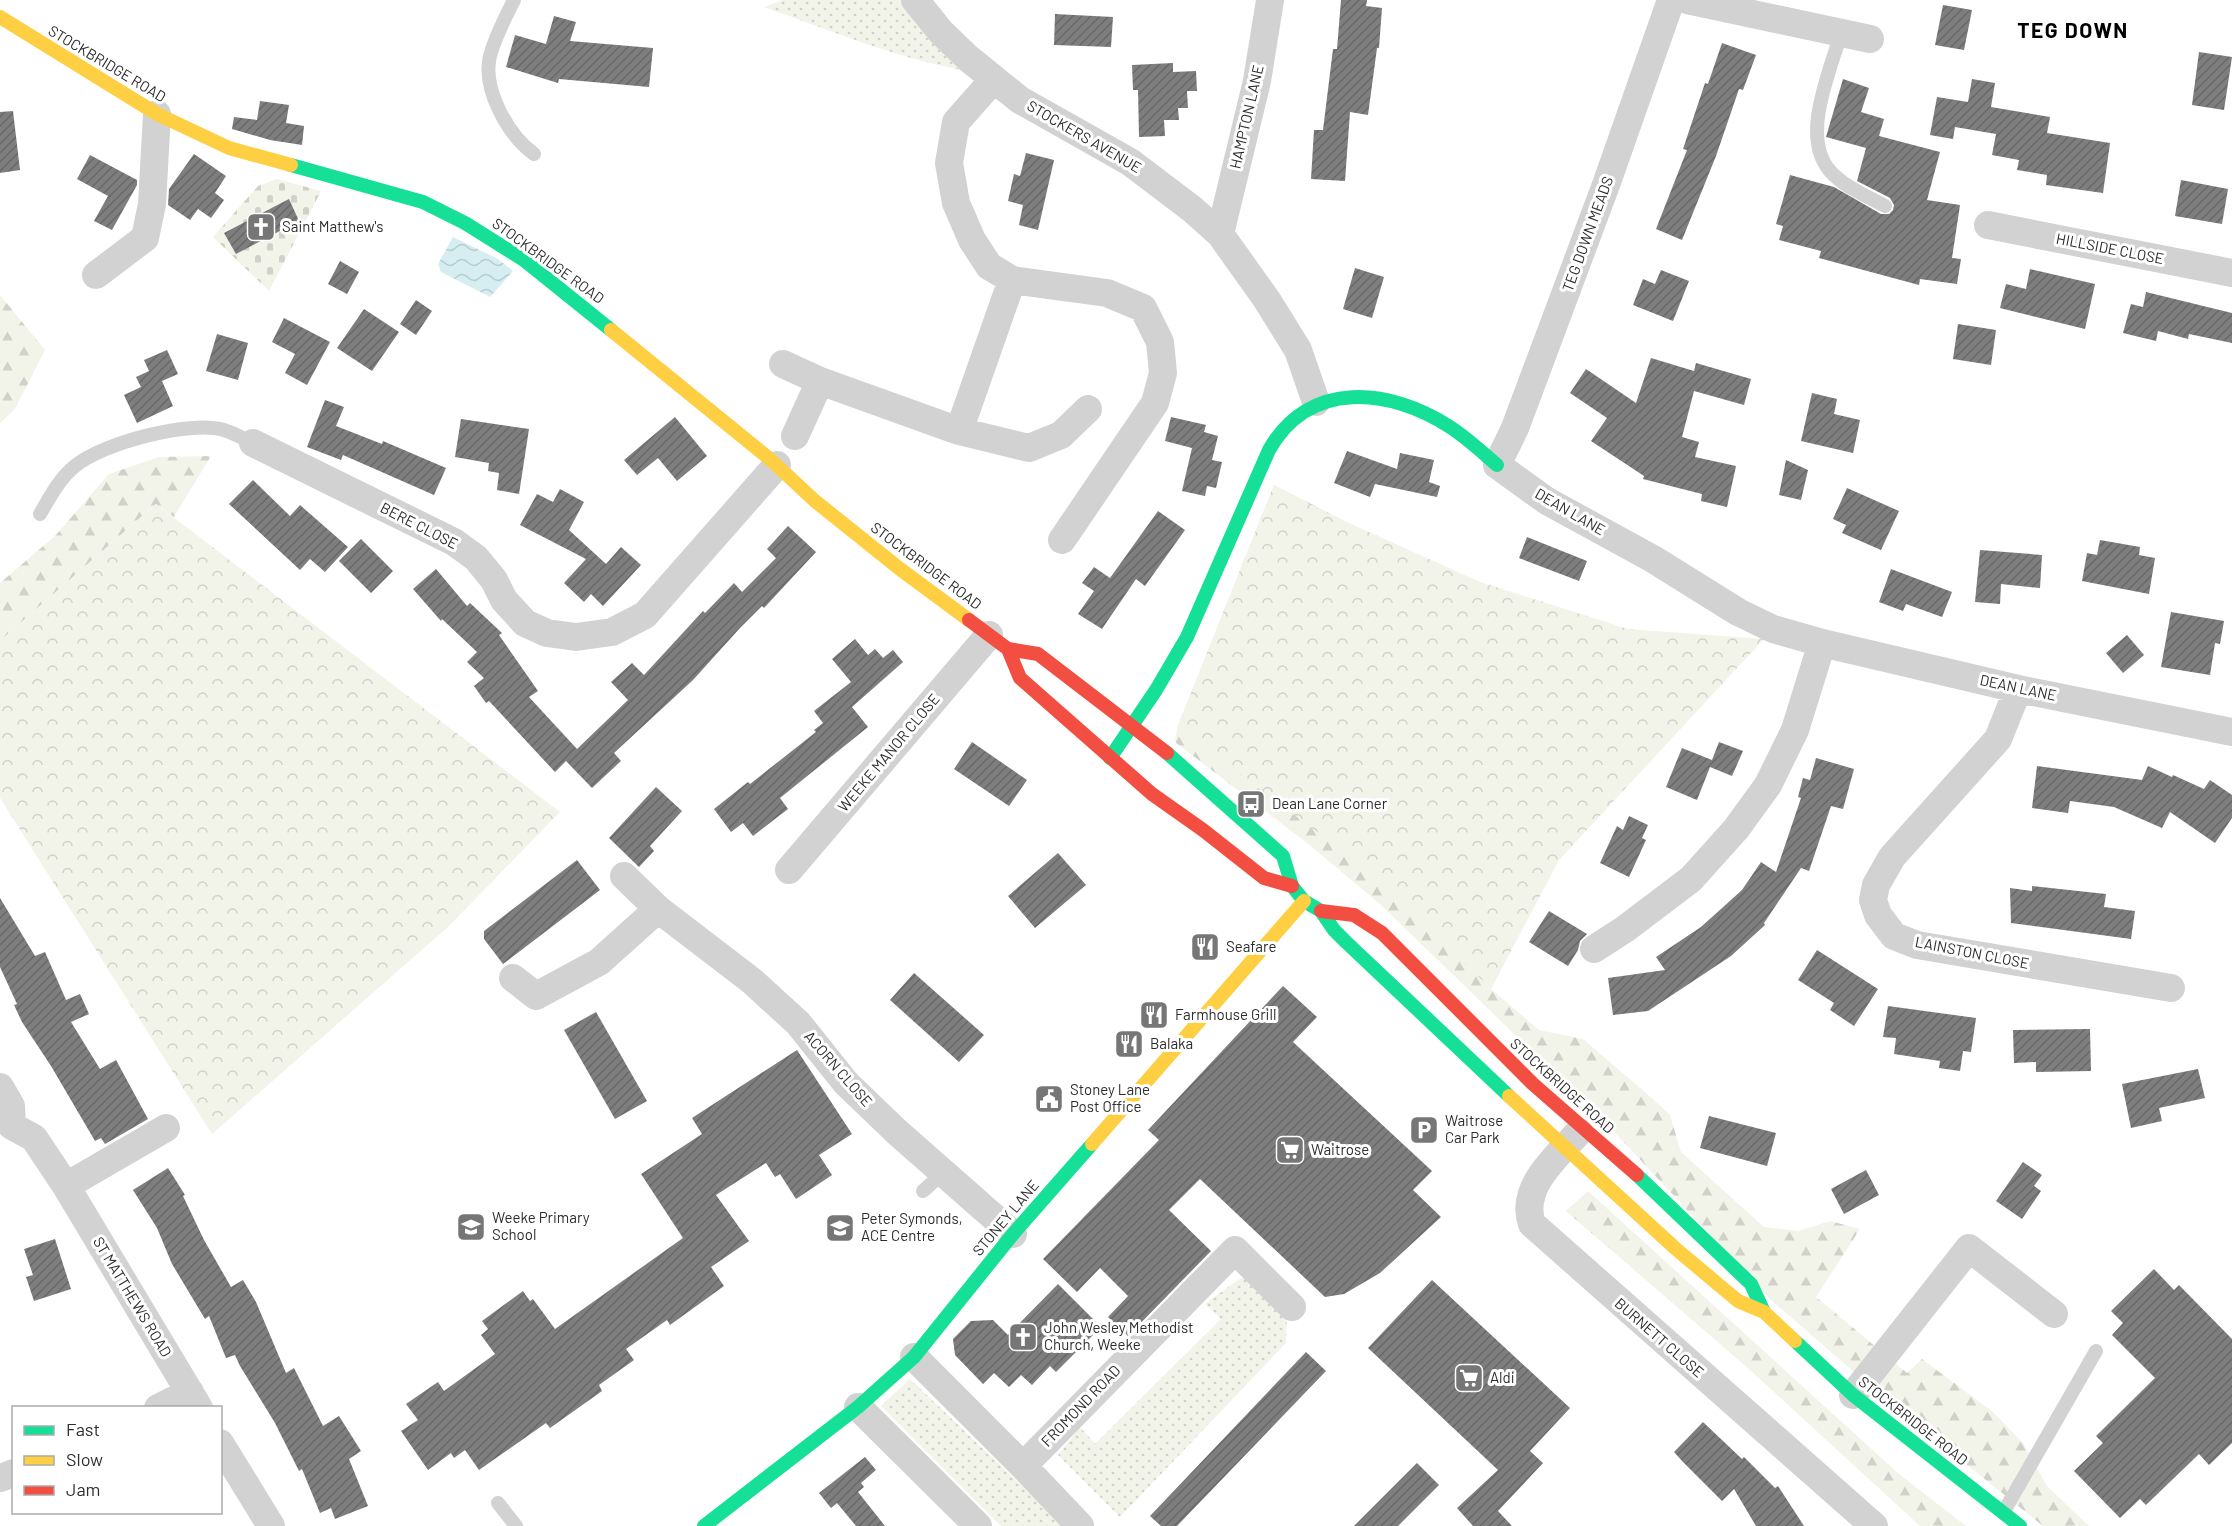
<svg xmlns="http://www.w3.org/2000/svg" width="2232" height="1526" font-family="Barlow,sans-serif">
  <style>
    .grass { fill: url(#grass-dots) }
    .forest { fill: url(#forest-firs) }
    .cemetery { fill: url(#cemetery-stones) }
    .park { fill: url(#park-crowns) }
    .water { fill: url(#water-waves) }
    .building { fill: url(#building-hatch) }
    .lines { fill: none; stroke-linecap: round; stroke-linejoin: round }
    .lane { stroke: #d2d2d2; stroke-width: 14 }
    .street { stroke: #d2d2d2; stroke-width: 28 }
    .fast { stroke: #16e098; stroke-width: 14 }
    .slow { stroke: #ffcf43; stroke-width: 14 }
    .jam { stroke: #f24e42; stroke-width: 14 }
    .labels { text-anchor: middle; stroke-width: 6; stroke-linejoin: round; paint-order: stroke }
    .street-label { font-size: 15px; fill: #2d2d2d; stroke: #fff }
    .poi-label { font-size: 15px; fill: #2d2d2d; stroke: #fff; text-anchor: start }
    .district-label { font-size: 21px; font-weight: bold; letter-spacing: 1.5px; fill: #000; stroke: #fff }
  </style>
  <defs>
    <pattern id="grass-dots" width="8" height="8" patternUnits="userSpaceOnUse" patternTransform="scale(1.5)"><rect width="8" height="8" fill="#f2f4ea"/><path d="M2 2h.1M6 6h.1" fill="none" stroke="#d0d2c9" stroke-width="1.8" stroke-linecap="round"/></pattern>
    <pattern id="forest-firs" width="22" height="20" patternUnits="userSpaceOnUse" patternTransform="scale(1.5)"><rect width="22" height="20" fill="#f2f4ea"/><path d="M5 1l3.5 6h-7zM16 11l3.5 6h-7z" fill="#d0d2c9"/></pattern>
    <pattern id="cemetery-stones" width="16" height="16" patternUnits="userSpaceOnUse" patternTransform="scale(1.5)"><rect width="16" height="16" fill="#f2f4ea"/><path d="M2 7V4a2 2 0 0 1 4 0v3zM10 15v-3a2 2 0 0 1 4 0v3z" fill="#d0d2c9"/></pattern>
    <pattern id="park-crowns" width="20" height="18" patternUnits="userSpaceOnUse" patternTransform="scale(1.5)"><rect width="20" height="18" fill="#f2f4ea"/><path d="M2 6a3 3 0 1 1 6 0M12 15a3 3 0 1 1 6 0" fill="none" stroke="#d0d2c9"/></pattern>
    <pattern id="water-waves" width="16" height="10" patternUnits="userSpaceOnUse" patternTransform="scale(1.5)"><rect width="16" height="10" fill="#d6edf1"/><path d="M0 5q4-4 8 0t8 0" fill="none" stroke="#b8cccf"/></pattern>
    <pattern id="building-hatch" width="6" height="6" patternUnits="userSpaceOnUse" patternTransform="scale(1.5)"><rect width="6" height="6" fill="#7e7e7e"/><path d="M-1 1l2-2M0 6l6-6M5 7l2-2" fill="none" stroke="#686868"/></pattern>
  </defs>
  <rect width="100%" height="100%" fill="#fff"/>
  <path class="grass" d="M783,0H907L967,71C898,59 830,30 764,7Z
    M1246,1278L1287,1316L1286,1343L1120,1517L1058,1455L1080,1427L1095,1444L1221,1319L1205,1304L1239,1279Z
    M910,1379L1064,1526H1001L881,1406Z"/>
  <path class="forest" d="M0,295L45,350L15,409L0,423Z
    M211,456L174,517L156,504L0,641V583L55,536L109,474L159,457Z
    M1274,485L1351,524L1327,808L1491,989L1539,1030L1583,1039L1653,1099L1670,1115L1681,1152L1764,1227L1799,1231L1830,1221L1860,1229L1816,1297L1907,1373L1922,1359L1993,1412L2023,1443L2047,1486L2089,1526H2043L1884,1398L1771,1300L1606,1123L1381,905L1312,847L1175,742L1177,728Z
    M1588,1191L1899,1474L1966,1526H1920L1750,1370L1566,1211Z"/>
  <path class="cemetery" d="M277,179L321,191L269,291L213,237L258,186Z"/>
  <path class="park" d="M1274,485L1327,513L1480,582L1628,629L1764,639L1559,860L1491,989L1392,890L1328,840L1177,728Z
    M156,504L560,812L448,927L212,1134L0,798V641Z"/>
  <path class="water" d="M453,237L498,259L513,271L490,297L441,272L438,264Z"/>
  <path class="building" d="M1341,0H1367L1366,6L1382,8L1379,48H1377L1368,115L1350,112L1345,181L1311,179L1314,130H1323L1333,49H1337Z
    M1943,5L1972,10L1964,50L1935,45Z
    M1055,14L1113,17L1111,47L1054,45Z
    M554,16L576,22L570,41L653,48L649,87L559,79L558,83L506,67L515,35L546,44Z
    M1722,43L1756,55L1743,90L1739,89L1716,156L1682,240L1656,229L1687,150L1683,149L1705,83L1708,84Z
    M2199,52L2232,57L2224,110L2192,105Z
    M1173,63V72L1196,71L1197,91H1187L1188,108H1178L1179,120H1164L1165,136L1139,137L1138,90H1133L1132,65Z
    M1843,79L1869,88L1861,112L1884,119L1879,136L1940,152L1927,200L1960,205L1952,258L1961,259L1957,284L1920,279L1919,285L1819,258L1821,251L1779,240L1783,226L1776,224L1790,175L1834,187L1881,214H1889L1893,210L1894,205L1890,198L1857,181L1866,148L1826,137Z
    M1972,79L1995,83L1991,107L2050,117L2047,133L2110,143L2103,193L2046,185L2047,175L2017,170L2019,160L1992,155L1996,134L1955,127L1953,139L1930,135L1937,97L1968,102Z
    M260,101L289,105L286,123L304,126L302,145L270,140L232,129L234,117L257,120Z
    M13,111L20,170L0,173V112Z
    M1026,153L1054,160L1038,230L1019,225L1023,205L1008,201L1014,174L1020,176Z
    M194,154L226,176L215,193L224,200L211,218L198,209L190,220L168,205L169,189Z
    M90,155L137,180V185L112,230L94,221L108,196L77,179Z
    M2181,180L2228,189L2222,224L2175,216Z
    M289,199L299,221L236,254L224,233Z
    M340,261L359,272L347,294L328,284Z
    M1355,268L1384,277L1372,318L1343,309Z
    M2030,269L2095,284L2085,329L2000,308L2006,284L2026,289Z
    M1661,270L1689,281L1673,321L1633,305L1643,279L1655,284Z
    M2146,292L2232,313V343L2189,334L2188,339L2158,331L2156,341L2123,333L2131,304L2143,307Z
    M416,300L432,311L416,335L400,324Z
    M364,309L399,332L372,371L337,348Z
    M284,318L330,342L307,385L285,373L295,354L272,342Z
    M1958,324L1996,330L1991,365L1953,359Z
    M217,334L248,343L238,380L206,371Z
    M167,350L178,374L162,381L173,406L137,423L124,395L141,387L136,377L149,371L144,360Z
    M1651,358L1694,371L1696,363L1751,379L1744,405L1694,391L1682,437L1699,442L1695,457L1736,466L1727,507L1701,501L1702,494L1643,479L1644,476L1591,441L1607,418L1570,393L1586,369L1636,403Z
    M1812,393L1837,399L1834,414L1860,420L1853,453L1801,441Z
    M325,400L344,407L336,426L382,444L383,441L446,468L434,495L343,455L341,460L307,447Z
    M675,417L707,456L677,481L658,458L637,475L624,460Z
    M1171,417L1206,425L1204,432L1218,436L1212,460L1222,462L1216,488L1207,486L1205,496L1182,491L1192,448L1165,441Z
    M461,419L529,429L519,494L497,490L499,473L488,471L489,463L455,457Z
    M1347,451L1397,469L1400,453L1434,460L1429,482L1440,486L1437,497L1375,484L1370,497L1334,483Z
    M1786,460L1808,470L1801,500L1779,495Z
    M253,480L290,516L300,505L348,547L325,572L310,559L300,570L229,504Z
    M1847,488L1899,511L1881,550L1842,533L1846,525L1833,519Z
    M560,489L584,502L569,530L606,564L621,547L641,565L603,606L591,594L584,602L564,583L586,559L520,525L537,494L553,502Z
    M1158,511L1185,530L1145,586L1136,579L1102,629L1078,614L1094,591L1082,583L1094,567L1110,578Z
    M788,526L816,552L764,608L762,606L740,628L693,680L614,753L621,761L592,788L566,761L555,772L489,701L486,703L474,686L484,678L467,662L477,652L442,619L441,621L413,589L436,569L467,606L470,603L502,633L499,635L538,691L529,697L577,749L628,700L611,682L632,663L644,675L703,611L705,613L734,583L742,592L776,558L767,549Z
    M1527,537L1587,561L1579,581L1519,558Z
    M361,539L393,571L371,593L339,561Z
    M2100,540L2140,547L2139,555L2155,558L2149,594L2082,581L2087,553L2097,555Z
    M1980,550L2042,555L2040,588L2001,584L2000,604L1975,602Z
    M1891,569L1952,592L1942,617L1906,604L1903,611L1879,602Z
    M2171,612L2224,621L2220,644L2215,643L2210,675L2161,667Z
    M2127,635L2144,655L2123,673L2106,653Z
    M855,639L868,655L875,649L883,658L893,650L903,662L852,707L868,727L780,798L788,809L753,836L743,823L731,832L714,809L748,782L750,784L816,732L814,730L823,723L814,711L851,682L832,659Z
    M972,742L1027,780L1009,806L954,769Z
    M1719,742L1743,751L1732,776L1710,767L1697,800L1666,787L1682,748L1712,760Z
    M1816,758L1854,769L1843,809L1831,806L1809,871L1801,868L1764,923L1765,925L1731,956L1648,1011L1613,1015L1608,978L1665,970L1656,957L1701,927L1742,890L1761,862L1776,872L1801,798L1798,797L1803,778L1810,780Z
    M2037,766L2142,780L2148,766L2172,777L2173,775L2204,789L2210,780L2232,795V818L2215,843L2170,812L2162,828L2114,807L2070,801L2068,813L2032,808Z
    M656,787L682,811L650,846L654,851L639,867L609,838Z
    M1629,816L1648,825L1642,838L1646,840L1629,877L1600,863L1617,826L1623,830Z
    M1058,853L1086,885L1035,928L1008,896Z
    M577,860L600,890L503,964L484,939V931Z
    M2032,886L2106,894L2104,907L2135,911L2131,939L2011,923L2010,888L2032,891Z
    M0,898L35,956L45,952L66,1000L80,994L89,1014L71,1022L100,1069L116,1060L148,1119L105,1144L101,1138L95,1141L51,1066L22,1022L14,1005L17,1004L0,967Z
    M1549,911L1587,934L1580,941L1578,950L1568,966L1529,942Z
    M1817,950L1878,989L1854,1026L1830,1010L1834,1003L1798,980Z
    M914,973L984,1035L959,1062L890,1000Z
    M1283,986L1317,1017L1293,1042L1432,1171L1413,1190L1441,1217L1380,1273L1344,1294L1325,1297L1200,1179L1169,1210L1211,1251L1128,1336L1108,1317L1128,1296L1100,1268L1077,1292L1043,1259L1159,1140L1148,1130Z
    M1888,1006L1976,1018L1971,1052L1963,1051L1960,1071L1939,1068L1940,1061L1894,1054L1896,1038L1883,1037Z
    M596,1012L647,1101L615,1119L564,1030Z
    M2090,1029L2091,1071L2036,1072V1062L2014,1063L2013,1030Z
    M797,1050L852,1134L819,1155L832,1175L796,1199L780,1174L775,1177L766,1163L716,1195L749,1241L711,1267L724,1286L670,1325L667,1320L626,1349L634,1360L599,1385L602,1391L550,1428L546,1423L479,1470L465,1450L454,1458L451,1453L428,1470L401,1431L418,1420L406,1404L438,1382L444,1391L495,1354L481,1335L488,1329L482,1321L523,1291L530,1301L533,1299L555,1329L683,1238L641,1174L702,1134L692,1118Z
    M2198,1069L2205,1098L2159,1108L2162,1121L2131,1128L2122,1084Z
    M1709,1116L1776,1133L1767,1166L1700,1148Z
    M2023,1162L2042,1175L2034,1186L2041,1191L2022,1219L1996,1201Z
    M168,1168L185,1195L183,1196L204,1240L231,1287L243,1280L256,1302L286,1373L294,1368L323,1426L339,1416L361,1451L349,1459L368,1506L335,1519L331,1508L320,1513L302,1469L299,1471L275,1423L240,1366L235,1355L226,1358L209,1316L205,1319L172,1264L157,1228L133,1190Z
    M1866,1170L1879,1195L1844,1214L1831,1189Z
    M55,1239L71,1289L34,1301L26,1277L33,1275L24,1249Z
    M2154,1269L2174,1290L2179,1285L2232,1339V1443L2209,1465L2199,1454L2146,1505L2140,1499L2120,1518L2074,1471L2103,1443L2096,1436L2155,1378L2112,1335L2123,1323L2111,1311Z
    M1432,1280L1570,1408L1530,1451L1543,1463L1498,1511L1512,1526H1473L1457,1508L1498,1470L1368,1348Z
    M1058,1284L1101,1327L1056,1372L1050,1366L1032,1385L1021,1375L1009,1387L994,1373L983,1384L955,1355L953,1339L971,1321L993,1320L1008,1335Z
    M1306,1352L1326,1371L1177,1526H1161L1150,1516Z
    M1703,1422L1742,1459L1744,1457L1775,1488L1778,1486L1804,1526H1756L1734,1489L1722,1501L1683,1462L1674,1452Z
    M865,1457L876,1470L861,1483L864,1487L858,1492L885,1526H856L837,1503L831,1508L819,1493Z
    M1417,1463L1439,1485L1398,1526H1354Z"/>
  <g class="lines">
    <path class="lane" d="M514,0C505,18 495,37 490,56C482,89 508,135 534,154
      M1841,33C1830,72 1800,137 1830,171C1844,187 1867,196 1885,206
      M40,514C50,497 59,479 75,466C103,443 189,420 224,430C234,433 244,439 253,443
      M923,1191L943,1173
      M498,1503L516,1526
      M2003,1513L2096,1351"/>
    <path class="street" d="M915,0L941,32L968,58L1020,100L1130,162L1192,209L1220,234L1267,300L1298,350L1316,402
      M1671,0L1607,182L1515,428L1497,465L1547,501L1653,559L1738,612L1773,629L1822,643L2018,689L2232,732
      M1687,0L1870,39
      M994,79L956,122L949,163L956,203L972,240L989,266L1012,280L1107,293L1143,308L1160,342L1163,373L1155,403L1062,540
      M1988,225L2232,273
      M1220,234L1257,81L1270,0
      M96,275L145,238L152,204L157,114
      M783,364L820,381L959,431L1029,448L1061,435L1088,409
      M959,431L1012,280
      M795,436L820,381
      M253,443L454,542L476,558L494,580L504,600L525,623L547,633L576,637L612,632L645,615L777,465
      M2018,689L1998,739L1892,857L1876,885L1873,900L1878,915L1894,936L1917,945L2171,988
      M789,870L989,635
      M624,876L658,909L752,981L798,1023L846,1083L897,1132L1013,1234
      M1594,949L1625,929L1691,879L1736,829L1768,785L1795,730L1822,643
      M513,978L536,996L599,962L658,909
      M0,1087L11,1106L12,1126L34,1138L66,1186L199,1408
      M1579,1132C1556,1157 1519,1188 1532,1224L1874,1526
      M66,1186L166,1128
      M914,1357L1023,1466L1080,1526
      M1853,1395L1969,1248L2054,1314
      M858,1407L978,1526
      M158,1408L190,1392
      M220,1443L271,1526
      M1023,1466L1235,1250L1292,1307
      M0,1478L14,1473"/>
    <path class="fast" d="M291,165L423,202L465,223L524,260L611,330
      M1167,753L1283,856L1292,886L1304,901L1321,911L1334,930L1346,942L1509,1096
      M1110,758L1156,690L1187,637L1269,450C1309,379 1390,388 1450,427C1467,438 1482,452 1497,465
      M1637,1175L1751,1284L1763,1310
      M1795,1341L1853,1395L2020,1526
      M704,1526L858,1407L914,1357L1013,1234L1092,1144"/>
    <path class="slow" d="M0,17L157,114L229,148L291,165
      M611,330L771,460L815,501L900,569L969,620
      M1509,1096L1676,1249L1738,1301L1764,1312L1795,1341
      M1092,1144L1304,901"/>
    <path class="jam" d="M969,620L1008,649L1038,654L1167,753
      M1008,649L1020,678L1152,794L1203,830L1264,878L1292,886
      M1321,911L1354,915L1382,933L1533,1084L1637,1175"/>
  </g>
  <defs>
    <g id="church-square" transform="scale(1.5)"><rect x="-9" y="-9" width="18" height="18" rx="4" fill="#767676" stroke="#fff"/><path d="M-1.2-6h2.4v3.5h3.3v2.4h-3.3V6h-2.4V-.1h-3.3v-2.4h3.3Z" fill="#fff"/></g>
    <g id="bus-square" transform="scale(1.5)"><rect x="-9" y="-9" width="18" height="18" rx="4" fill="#767676" stroke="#fff"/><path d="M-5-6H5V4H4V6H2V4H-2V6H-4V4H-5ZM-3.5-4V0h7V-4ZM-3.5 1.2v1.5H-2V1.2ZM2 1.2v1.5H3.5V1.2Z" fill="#fff"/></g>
    <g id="restaurant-square" transform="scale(1.5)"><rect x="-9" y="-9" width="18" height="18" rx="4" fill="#767676" stroke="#fff"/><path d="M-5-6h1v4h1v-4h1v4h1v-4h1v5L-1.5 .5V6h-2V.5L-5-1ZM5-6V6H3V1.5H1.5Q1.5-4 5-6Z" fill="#fff"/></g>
    <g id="civic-square" transform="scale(1.5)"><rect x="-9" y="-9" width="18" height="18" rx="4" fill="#767676" stroke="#fff"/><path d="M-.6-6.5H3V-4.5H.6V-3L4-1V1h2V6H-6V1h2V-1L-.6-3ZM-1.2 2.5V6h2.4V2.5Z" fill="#fff"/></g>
    <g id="parking-square" transform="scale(1.5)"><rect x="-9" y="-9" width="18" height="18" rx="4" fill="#767676" stroke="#fff"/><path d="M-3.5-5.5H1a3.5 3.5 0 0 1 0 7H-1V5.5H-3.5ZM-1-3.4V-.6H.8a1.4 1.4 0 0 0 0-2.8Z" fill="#fff"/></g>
    <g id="supermarket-square" transform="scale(1.5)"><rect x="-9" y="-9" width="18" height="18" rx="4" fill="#767676" stroke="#fff"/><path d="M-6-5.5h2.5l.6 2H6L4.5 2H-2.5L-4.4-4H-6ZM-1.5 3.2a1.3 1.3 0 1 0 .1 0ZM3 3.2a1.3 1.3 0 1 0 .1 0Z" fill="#fff"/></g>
    <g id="school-square" transform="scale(1.5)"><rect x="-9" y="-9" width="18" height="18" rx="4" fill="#767676" stroke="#fff"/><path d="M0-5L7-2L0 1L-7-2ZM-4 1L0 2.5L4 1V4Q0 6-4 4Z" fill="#fff"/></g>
    <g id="university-square" transform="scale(1.5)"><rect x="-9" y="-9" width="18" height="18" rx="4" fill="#767676" stroke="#fff"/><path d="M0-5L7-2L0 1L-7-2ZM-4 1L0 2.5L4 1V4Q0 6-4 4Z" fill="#fff"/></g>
  </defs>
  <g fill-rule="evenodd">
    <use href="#church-square" x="261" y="227"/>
    <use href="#bus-square" x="1251" y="804"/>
    <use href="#restaurant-square" x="1205" y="947"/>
    <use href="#restaurant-square" x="1154" y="1015"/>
    <use href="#restaurant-square" x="1129" y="1044"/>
    <use href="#civic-square" x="1049" y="1099"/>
    <use href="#parking-square" x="1424" y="1130"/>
    <use href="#supermarket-square" x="1290" y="1150"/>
    <use href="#school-square" x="471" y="1227"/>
    <use href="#university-square" x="840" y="1228"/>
    <use href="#church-square" x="1023" y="1337"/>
    <use href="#supermarket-square" x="1469" y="1378"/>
  </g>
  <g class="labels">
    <g class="street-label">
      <text transform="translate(107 64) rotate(31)" y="5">STOCKBRIDGE ROAD</text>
      <text transform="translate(1247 117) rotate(-77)" y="5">HAMPTON LANE</text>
      <text transform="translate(1084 137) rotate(30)" y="5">STOCKERS AVENUE</text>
      <text transform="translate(1588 234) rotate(-70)" y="5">TEG DOWN MEADS</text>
      <text transform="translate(2110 249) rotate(11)" y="5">HILLSIDE CLOSE</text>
      <text transform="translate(548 261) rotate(36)" y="5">STOCKBRIDGE ROAD</text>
      <text transform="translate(1570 512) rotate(30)" y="5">DEAN LANE</text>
      <text transform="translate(419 526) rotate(27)" y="5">BERE CLOSE</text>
      <text transform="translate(926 566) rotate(37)" y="5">STOCKBRIDGE ROAD</text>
      <text transform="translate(2018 688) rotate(12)" y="5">DEAN LANE</text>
      <text transform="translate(889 753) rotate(-50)" y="5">WEEKE MANOR CLOSE</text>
      <text transform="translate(1972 953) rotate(11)" y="5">LAINSTON CLOSE</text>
      <text transform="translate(838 1069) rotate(49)" y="5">ACORN CLOSE</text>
      <text transform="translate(1562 1086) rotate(42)" y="5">STOCKBRIDGE ROAD</text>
      <text transform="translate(1006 1218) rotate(-50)" y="5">STONEY LANE</text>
      <text transform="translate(132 1297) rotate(59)" y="5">ST MATTHEWS ROAD</text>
      <text transform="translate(1659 1338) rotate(41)" y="5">BURNETT CLOSE</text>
      <text transform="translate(1081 1406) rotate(-46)" y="5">FROMOND ROAD</text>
      <text transform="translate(1913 1421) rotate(38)" y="5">STOCKBRIDGE ROAD</text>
    </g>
    <g class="poi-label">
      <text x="282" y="232">Saint Matthew's</text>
      <text x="1272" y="809">Dean Lane Corner</text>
      <text x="1226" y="952">Seafare</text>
      <text x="1175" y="1020">Farmhouse Grill</text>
      <text x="1150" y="1049">Balaka</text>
      <text x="1070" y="1095">Stoney Lane<tspan x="1070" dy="17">Post Office</tspan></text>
      <text x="1445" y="1126">Waitrose<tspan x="1445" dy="17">Car Park</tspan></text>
      <text x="1311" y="1155">Waitrose</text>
      <text x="492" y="1223">Weeke Primary<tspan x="492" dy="17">School</tspan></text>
      <text x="861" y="1224">Peter Symonds,<tspan x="861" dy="17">ACE Centre</tspan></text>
      <text x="1044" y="1333">John Wesley Methodist<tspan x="1044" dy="17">Church, Weeke</tspan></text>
      <text x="1490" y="1383">Aldi</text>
    </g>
    <g class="district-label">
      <text x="2073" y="38">TEG DOWN</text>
    </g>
  </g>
  <rect x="12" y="1406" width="210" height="108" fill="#ffffff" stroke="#ababab" stroke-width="1.5"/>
  <rect x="24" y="1426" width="30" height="9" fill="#16e098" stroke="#ababab" stroke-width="1.5"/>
  <text x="66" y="1436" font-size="18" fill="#2d2d2d">Fast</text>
  <rect x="24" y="1456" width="30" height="9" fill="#ffcf43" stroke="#ababab" stroke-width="1.5"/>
  <text x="66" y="1466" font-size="18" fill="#2d2d2d">Slow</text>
  <rect x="24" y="1486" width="30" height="9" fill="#f24e42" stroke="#ababab" stroke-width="1.5"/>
  <text x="66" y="1496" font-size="18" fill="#2d2d2d">Jam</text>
</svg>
